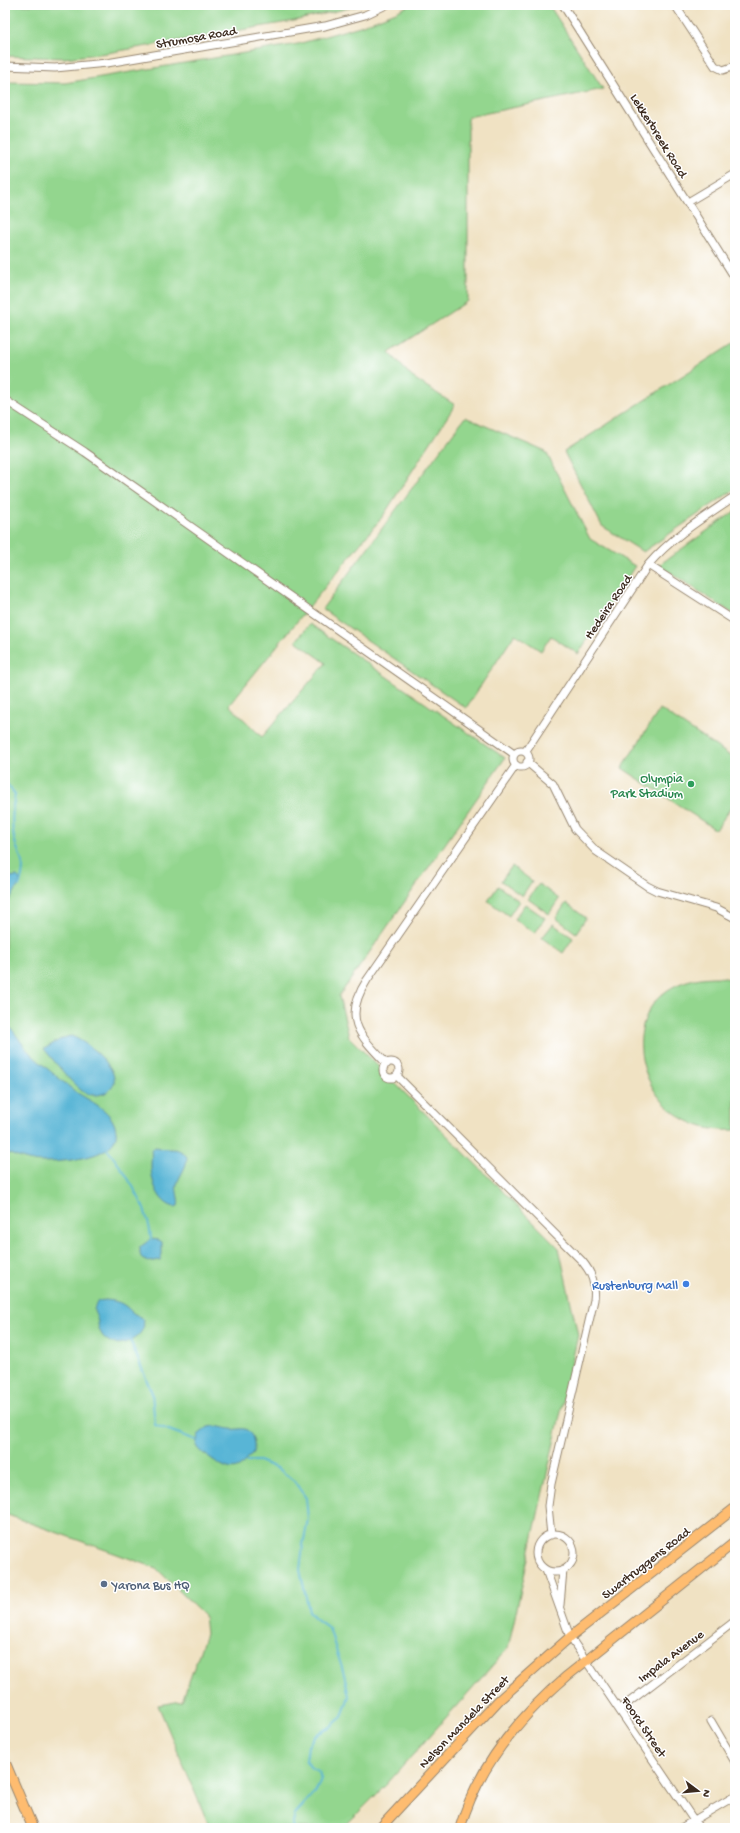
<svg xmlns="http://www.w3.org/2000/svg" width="740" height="1833" font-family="'Gochi Hand',sans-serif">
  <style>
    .green { fill: #93d68e; stroke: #678056 }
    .water { fill: #58b5d6; stroke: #4a707a }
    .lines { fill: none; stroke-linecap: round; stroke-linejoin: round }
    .stream { stroke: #58b5d6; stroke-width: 2 }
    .minor-casing { stroke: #968670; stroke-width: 9 }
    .major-casing { stroke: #968670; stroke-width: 11 }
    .minor { stroke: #fff; stroke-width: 7 }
    .major { stroke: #febc70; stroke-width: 9 }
    .leisure-dot { fill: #2e9e5b; stroke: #fff; stroke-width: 1.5 }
    .shop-dot { fill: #3f7fe0; stroke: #fff; stroke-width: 1.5 }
    .service-dot { fill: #5c6f8a; stroke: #fff; stroke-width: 1.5 }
    .labels { text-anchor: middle; stroke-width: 3; stroke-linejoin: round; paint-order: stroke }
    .street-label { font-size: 13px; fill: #3b2a1e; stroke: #fff }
    .leisure-label { font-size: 13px; fill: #27864d; stroke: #fff; text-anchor: end }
    .shop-label { font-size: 13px; fill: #366cbe; stroke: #fff; text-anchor: end }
    .service-label { font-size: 13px; fill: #4e5e75; stroke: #fff; text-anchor: start }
  </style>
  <rect width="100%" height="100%" fill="#fff"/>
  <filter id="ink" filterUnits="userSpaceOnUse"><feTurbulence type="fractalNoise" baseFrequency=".025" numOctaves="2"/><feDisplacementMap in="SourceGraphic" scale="8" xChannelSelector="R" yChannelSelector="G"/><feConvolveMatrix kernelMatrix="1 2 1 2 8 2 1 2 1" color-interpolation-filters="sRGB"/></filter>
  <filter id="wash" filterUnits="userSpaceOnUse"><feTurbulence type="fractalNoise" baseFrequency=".012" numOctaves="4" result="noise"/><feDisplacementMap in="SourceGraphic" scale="16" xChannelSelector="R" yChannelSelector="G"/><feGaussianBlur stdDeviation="0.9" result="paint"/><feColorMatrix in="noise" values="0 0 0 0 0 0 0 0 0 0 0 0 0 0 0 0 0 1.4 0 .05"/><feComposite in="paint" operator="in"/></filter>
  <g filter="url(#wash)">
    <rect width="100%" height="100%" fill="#f0e2c3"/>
    <path class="green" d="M5,5H362L294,21L107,53L64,58L5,56Z
      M410,5H549L603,89L468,117V301L389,352L412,377L455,405L383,516L229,705L262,737L326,663L296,641L310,624L505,758L339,996L349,1037L559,1248L578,1335L508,1648L386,1785L343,1828H210L158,1705L182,1701L206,1634L204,1615L156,1568L5,1514V82L65,83L298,44L360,26L396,12Z
      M735,342V489L643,552L602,526L564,452Z
      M465,417L546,452L590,539L635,566L578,654L551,636L541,651L515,634L466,708L322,609Z
      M735,511V615L659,565Z
      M660,709L735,759V801L716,830L622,768Z
      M512,866L532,881L522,896L501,881Z
      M539,884L559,899L549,914L528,899Z
      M498,886L519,901L509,916L488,901Z
      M566,903L586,918L576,933L556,918Z
      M525,904L545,918L535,933L514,919Z
      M553,924L573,938L563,953L542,938Z
      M719,977L735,980V1130C628,1138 598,975 719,977Z"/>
    <path class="water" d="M17,876L20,879C19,890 9,897 5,908V882L10,877Z
      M5,1023C15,1030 21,1044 30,1053C43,1066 58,1077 72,1089C86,1100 109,1107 115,1126C126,1158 63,1162 43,1162C31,1162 17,1157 5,1152Z
      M71,1036C87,1041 134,1078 105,1093C100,1095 93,1096 87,1094C75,1089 54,1060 44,1049L63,1038Z
      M155,1147C158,1147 162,1149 164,1149C175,1149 180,1148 187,1157C187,1168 180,1174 177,1184C175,1191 180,1199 178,1206L175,1207C158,1204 151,1180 151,1166C151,1160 152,1155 151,1150Z
      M151,1239L159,1240L162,1242V1254L160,1260L148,1262L142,1259L140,1254V1247Z
      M105,1300C119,1301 123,1303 132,1312C135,1315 140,1315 142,1319C152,1332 118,1357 102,1335C100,1331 98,1328 98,1323C97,1313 90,1312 98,1301Z
      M215,1426C220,1427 225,1428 230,1429C235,1430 241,1428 245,1429C253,1432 257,1447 252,1454C251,1455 248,1456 247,1458C237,1475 226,1469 212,1459C205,1454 201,1454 196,1446L198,1435L208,1427Z"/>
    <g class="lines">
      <path class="stream" d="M5,782L15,794C12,809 11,823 14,838C19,859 28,862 19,886
        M107,1149C126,1173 150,1209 151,1240
        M130,1340L152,1393L155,1425L196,1440
        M246,1461H259L279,1469L294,1481L306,1498L308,1519L303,1545L300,1570L309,1611L315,1618L329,1628L344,1674L349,1696L342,1717L329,1728L315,1735L308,1746L306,1760L310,1767L319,1772L321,1779L316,1791L295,1814L292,1828"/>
    </g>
  </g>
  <g filter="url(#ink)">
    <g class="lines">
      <g class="minor-casing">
        <path id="minor" d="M563,5L735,278
          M675,5L715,66L723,70L735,66
          M5,66L55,68L107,63L325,26L365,15L386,5
          M688,202L735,174
          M5,400L85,452L514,754
          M648,565L735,621
          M513 759a8 8 0 1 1 16 0a8 8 0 1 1-16 0Z
          M525,752L648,565C673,536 703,518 735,496
          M527,762L553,784L575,829L596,851L647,886L657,891L716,908L735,918
          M383 1070a8 8 0 1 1 16 0a8 8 0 1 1-16 0Z
          M387,1064C359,1035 342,1019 367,980L516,765
          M397,1076L582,1261C592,1273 596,1284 594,1300L551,1484L548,1506L551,1535
          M536 1553a19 19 0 1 1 38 0a19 19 0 1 1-38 0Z
          M546,1570L570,1637L699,1828
          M560,1605L563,1570
          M620,1709L735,1621
          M711,1721L735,1762
          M681,1828L735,1796"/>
      </g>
      <g class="major-casing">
        <path id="major" d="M5,1762L33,1828
          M380,1828L499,1700L570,1637L735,1508
          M460,1828C478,1766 519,1717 567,1676L735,1542"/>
      </g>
      <use href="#minor" class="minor"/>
      <use href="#major" class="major"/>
    </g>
  </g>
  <circle class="leisure-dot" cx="691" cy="784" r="4"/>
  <circle class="shop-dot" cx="686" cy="1284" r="4"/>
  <circle class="service-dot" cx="104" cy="1584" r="4"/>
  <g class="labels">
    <g class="street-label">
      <text transform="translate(196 36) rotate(-10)" y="5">Strumosa Road</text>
      <text transform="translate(660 135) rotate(58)" y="5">Lekkerbreek Road</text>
      <text transform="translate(607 606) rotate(-56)" y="5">Hedeira Road</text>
      <text transform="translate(645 1562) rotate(-38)" y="5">Swartruggens Road</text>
      <text transform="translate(670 1655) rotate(-37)" y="5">Impala Avenue</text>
      <text transform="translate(463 1721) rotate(-46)" y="5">Nelson Mandela Street</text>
      <text transform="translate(645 1726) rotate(56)" y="5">Foord Street</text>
    </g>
    <g class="leisure-label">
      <text x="683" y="782">Olympia<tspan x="683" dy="15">Park Stadium</tspan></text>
    </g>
    <g class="shop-label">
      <text x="678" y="1289">Rustenburg Mall</text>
    </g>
    <g class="service-label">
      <text x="112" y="1589">Yarona Bus HQ</text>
    </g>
  </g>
  <rect width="740" height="1833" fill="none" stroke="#fff" stroke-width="20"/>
  <g transform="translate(698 1791) rotate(106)" stroke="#ffffff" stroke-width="3" paint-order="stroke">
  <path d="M0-3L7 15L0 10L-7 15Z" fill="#3b2a1e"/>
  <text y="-6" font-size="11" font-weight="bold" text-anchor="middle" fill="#3b2a1e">N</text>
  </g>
</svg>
